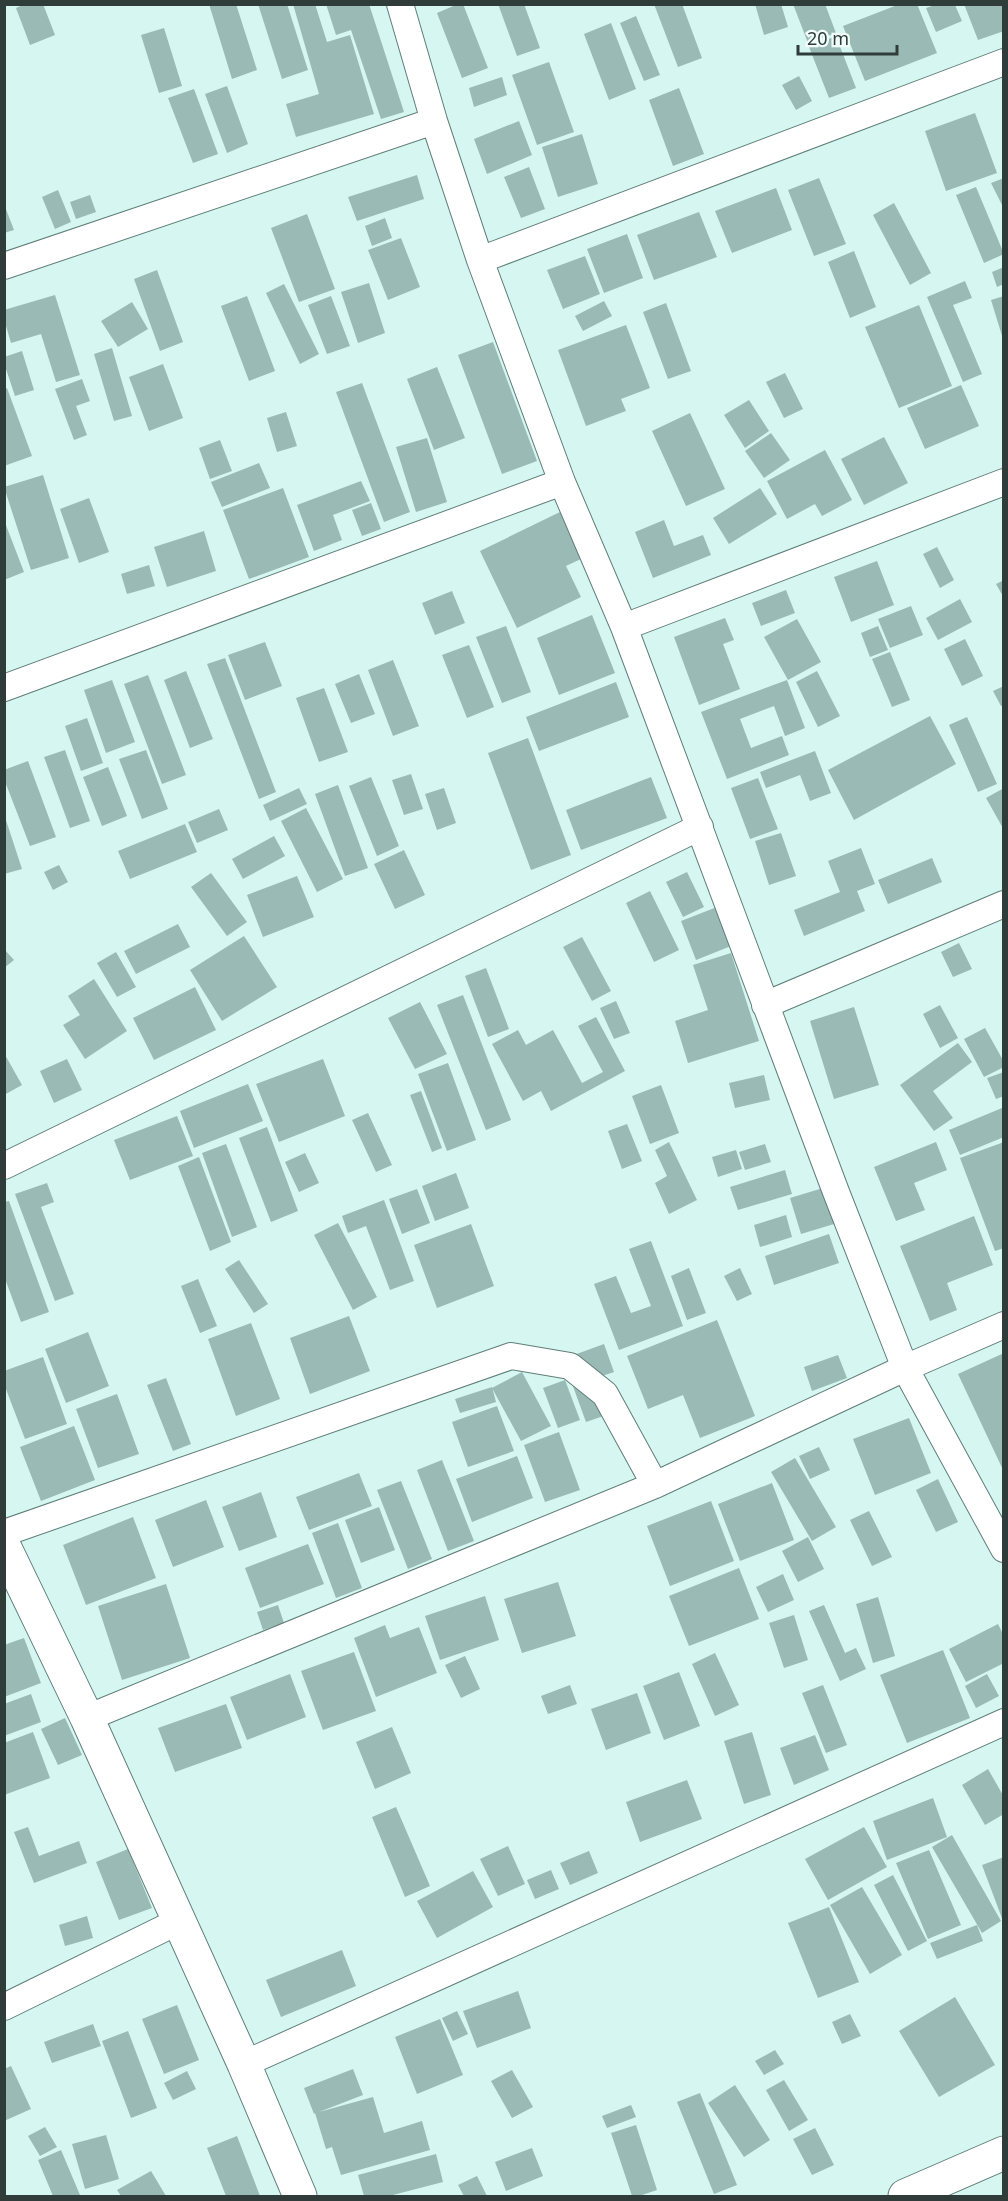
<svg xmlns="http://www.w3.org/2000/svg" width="1008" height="2201" font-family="'Noto Sans',sans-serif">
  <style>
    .building { fill: #9abab5 }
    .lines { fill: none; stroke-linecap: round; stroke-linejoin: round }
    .street-casing { stroke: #607e79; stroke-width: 28 }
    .secondary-casing { stroke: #607e79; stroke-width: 35 }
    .street { stroke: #fff; stroke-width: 26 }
    .secondary { stroke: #fff; stroke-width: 33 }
  </style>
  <rect width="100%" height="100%" fill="#d5f6f1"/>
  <path class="building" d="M25,4H43L55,35L30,45L16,8Z
    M209,4H236L257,70L232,79Z
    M258,4H287L308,70L282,79Z
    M293,4H315L327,42L350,35L374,114L296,137L286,104L319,94Z
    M326,4H369L404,112L381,119L351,30L336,35Z
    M458,4H463L488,68L462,78L437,13Z
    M498,4H524L540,48L517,56Z
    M654,4H682L702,58L678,67Z
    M755,4H781L788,27L764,35Z
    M793,4H825L836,33L808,43Z
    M900,4H917L937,53L865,81L843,26Z
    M964,4H1004V31L978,40Z
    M935,5H955L962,21L936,32L926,8Z
    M636,16L660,75L644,81L620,23Z
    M611,23L636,89L609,100L584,34Z
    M164,28L182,86L159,93L141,35Z
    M836,36L856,88L829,98L809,47Z
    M549,62L574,132L537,145L512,75Z
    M799,76L812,101L796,110L782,85Z
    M502,77L507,95L474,107L469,88Z
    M227,86L248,144L227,153L205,94Z
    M679,88L704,154L673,166L649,100Z
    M194,89L218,154L193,163L168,98Z
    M975,113L997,173L946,191L925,131Z
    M519,121L532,155L487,174L474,139Z
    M582,134L598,184L558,197L542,147Z
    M529,167L545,209L521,218L504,177Z
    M417,175L424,199L357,221L348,197Z
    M819,178L846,244L814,256L788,190Z
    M1004,178V209L991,183Z
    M976,187L1004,254L984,263L956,195Z
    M776,188L792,230L732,253L715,211Z
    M58,190L71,222L55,229L42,197Z
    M90,195L96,212L76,219L70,202Z
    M894,203L931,273L910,285L873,215Z
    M4,204L14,230L4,233Z
    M699,212L717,257L654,280L637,235Z
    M307,214L335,289L299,302L271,228Z
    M385,218L392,238L372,246L365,226Z
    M627,234L643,278L604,293L587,249Z
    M401,238L420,287L388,300L368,250Z
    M854,251L876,307L850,318L828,262Z
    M585,256L600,294L563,309L547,270Z
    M1004,267V284L997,287L992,272Z
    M157,270L183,342L160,351L134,279Z
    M965,281L972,298L953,305L982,374L963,382L927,297Z
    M369,283L385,333L358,343L341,292Z
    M284,284L319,354L300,364L266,293Z
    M55,295L80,375L56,382L41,334L11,343L4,319V310Z
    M247,296L275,371L249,381L221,306Z
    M331,296L350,346L327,354L308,305Z
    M1004,296V339H1003L991,300Z
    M604,301L612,316L583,331L575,316Z
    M132,302L148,329L118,347L101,321Z
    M666,303L691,371L668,379L643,312Z
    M919,305L952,386L899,408L865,327Z
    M626,325L650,388L621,399L626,411L586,426L558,350Z
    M493,342L537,461L502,474L458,355Z
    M112,348L132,416L114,421L94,354Z
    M22,351L34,390L15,396L4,363V357Z
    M163,364L183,418L149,431L129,377Z
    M437,367L465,438L434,450L407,379Z
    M785,373L803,409L784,418L766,382Z
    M82,379L90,401L76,406L87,435L74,440L55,389Z
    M362,383L410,512L384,522L336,392Z
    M961,385L979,426L925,449L907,408Z
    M7,388L32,456L4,466V389Z
    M749,400L769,431L745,448L724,415Z
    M286,412L297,446L277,452L267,418Z
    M690,413L725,489L686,506L652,431Z
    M771,433L790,460L764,478L745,451Z
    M884,437L908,483L864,505L841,459Z
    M427,438L447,502L416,512L396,447Z
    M220,440L232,471L210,479L199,448Z
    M825,450L852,500L822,516L815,504L787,519L767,481Z
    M259,463L270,488L222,507L211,482Z
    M43,475L69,558L31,570L4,487Z
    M361,481L370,501L333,515L342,540L314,551L297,505Z
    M283,488L309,557L249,579L223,510Z
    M760,488L777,514L729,544L713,518Z
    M89,498L109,552L79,563L60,509Z
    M371,503L381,529L362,536L352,510Z
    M560,512L583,558L566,566L581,597L517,628L480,551Z
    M4,520L24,572L4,580Z
    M664,520L674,546L703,535L711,555L653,578L635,532Z
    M204,531L216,571L167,587L154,547Z
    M937,547L954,580L940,588L923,554Z
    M877,561L894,605L851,622L834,577Z
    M149,565L155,586L127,594L121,574Z
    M1004,580V598L996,584Z
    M786,590L795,613L761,626L752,603Z
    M452,591L465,623L435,635L422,603Z
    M960,599L972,622L938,640L926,618Z
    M911,606L923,635L890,648L878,619Z
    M592,615L615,673L559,695L537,638Z
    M725,618L734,640L723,644L740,689L699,705L674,637Z
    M797,619L821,662L788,680L764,637Z
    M506,626L531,692L502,703L476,637Z
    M878,626L888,650L870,657L861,633Z
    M965,639L983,676L962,686L944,649Z
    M265,642L282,686L245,700L228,655Z
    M469,645L494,707L467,718L442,655Z
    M890,652L910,700L892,707L872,659Z
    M225,658L276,792L259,799L207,664Z
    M393,660L419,726L393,736L368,670Z
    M186,671L213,739L190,748L164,680Z
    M817,671L840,716L818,727L796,682Z
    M359,674L375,714L351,723L335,684Z
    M148,675L186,775L162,784L124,684Z
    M112,680L135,742L106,753L84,690Z
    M787,680L805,728L785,736L774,706L740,719L751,748L782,736L789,755L727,779L701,712Z
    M616,682L629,717L539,751L526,717Z
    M1004,686V705L1001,706L993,691Z
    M324,688L348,752L319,762L296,698Z
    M930,716L956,764L854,820L828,770Z
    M967,717L997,784L978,792L949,725Z
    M87,718L103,763L81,771L65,726Z
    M528,738L571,855L531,870L488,753Z
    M65,750L90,821L70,828L44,757Z
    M146,750L168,809L142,819L119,759Z
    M815,751L831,793L810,801L800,775L766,788L760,772Z
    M28,761L56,837L30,846L4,779V770Z
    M108,767L127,816L102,826L83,777Z
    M411,774L423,809L404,815L392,780Z
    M371,777L399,846L377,856L349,786Z
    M651,777L667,818L581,850L566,810Z
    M758,778L778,829L750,839L731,788Z
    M338,785L368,868L345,876L315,794Z
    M299,788L307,804L270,821L263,805Z
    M444,788L456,823L437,830L425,794Z
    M1004,788V830L986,798Z
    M306,808L343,879L317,892L281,821Z
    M219,809L228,830L197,843L188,822Z
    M4,814L22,869L4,874Z
    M185,824L197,852L130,879L118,851Z
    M781,833L796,876L769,885L755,841Z
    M274,836L285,856L243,879L232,859Z
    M861,848L875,884L857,891L865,911L804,936L794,910L840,892L828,861Z
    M404,850L425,895L395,909L374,864Z
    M932,858L942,882L888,904L878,880Z
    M59,865L68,882L53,890L44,872Z
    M687,872L704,907L683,917L666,882Z
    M211,873L247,922L227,936L191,887Z
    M297,876L314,917L263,937L247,895Z
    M650,891L679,950L654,962L626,903Z
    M717,907L731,946L696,960L681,921Z
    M178,924L190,947L136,974L124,951Z
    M244,936L277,987L222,1021L190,970Z
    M582,937L611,991L592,1001L563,947Z
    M959,943L972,969L953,977L941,952Z
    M4,949L14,960L4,968Z
    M116,952L136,987L117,997L97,963Z
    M731,953L759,1041L688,1063L675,1021L708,1010L693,965Z
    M486,968L509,1029L488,1037L465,976Z
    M94,979L127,1031L85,1059L63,1025L80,1015L68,996Z
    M195,987L216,1030L154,1060L133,1018Z
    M463,995L511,1120L486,1130L437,1005Z
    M616,1001L630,1033L614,1039L600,1008Z
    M420,1002L447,1054L415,1069L388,1018Z
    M940,1005L958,1038L940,1048L923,1014Z
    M854,1007L879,1085L834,1099L810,1021Z
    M596,1017L625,1071L551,1111L541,1091L523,1101L492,1044L518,1030L526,1045L553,1030L582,1083L603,1072L578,1026Z
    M985,1028L1004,1062V1067L984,1077L964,1039Z
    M958,1043L972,1062L933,1091L953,1118L934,1131L900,1085Z
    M4,1053L22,1085L4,1095Z
    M67,1059L82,1090L54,1103L40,1071Z
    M323,1059L345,1116L279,1142L256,1084Z
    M448,1063L476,1140L447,1151L418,1074Z
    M1004,1072V1096L996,1099L987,1078Z
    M764,1075L770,1100L735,1108L729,1083Z
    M248,1084L263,1121L194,1148L180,1111Z
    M661,1085L679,1133L650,1144L632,1096Z
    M421,1091L442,1148L432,1152L410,1095Z
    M1002,1108L1004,1137L960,1155L949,1130Z
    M368,1113L392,1165L376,1172L352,1120Z
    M177,1116L193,1156L130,1180L114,1140Z
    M627,1124L642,1161L622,1169L608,1131Z
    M267,1127L298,1211L271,1222L239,1138Z
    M669,1142L697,1200L669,1214L655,1183L667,1176L655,1150Z
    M936,1142L947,1170L914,1183L925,1210L896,1221L874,1167Z
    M1004,1142V1248L995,1251L960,1158Z
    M226,1144L257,1227L232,1237L202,1153Z
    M765,1144L771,1162L745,1170L739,1152Z
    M736,1150L742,1169L718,1177L712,1157Z
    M305,1153L319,1183L299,1192L285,1162Z
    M199,1157L231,1242L210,1251L178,1166Z
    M785,1170L792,1194L738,1210L730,1187Z
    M456,1173L469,1208L435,1221L422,1186Z
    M47,1183L54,1202L41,1207L74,1294L55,1301L15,1194Z
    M823,1188L834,1224L801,1234L790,1198Z
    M417,1189L430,1223L402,1234L389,1199Z
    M384,1200L414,1281L390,1290L366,1226L348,1233L342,1216Z
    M9,1201L49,1312L21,1322L4,1276V1202Z
    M786,1215L792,1237L760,1247L754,1225Z
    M974,1216L993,1265L947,1283L957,1310L930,1321L900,1246Z
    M338,1223L377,1297L353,1310L314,1235Z
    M471,1224L494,1286L437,1308L414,1245Z
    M829,1234L839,1263L774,1285L765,1256Z
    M651,1241L683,1326L619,1350L594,1284L616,1276L631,1313L651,1306L629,1249Z
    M239,1260L268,1304L254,1313L225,1269Z
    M689,1268L706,1313L687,1320L671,1276Z
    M740,1268L752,1294L737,1301L724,1276Z
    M198,1279L217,1326L200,1333L181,1286Z
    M349,1316L370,1371L310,1394L290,1338Z
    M717,1320L755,1416L700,1438L683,1395L648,1409L627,1356Z
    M251,1323L280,1399L236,1416L208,1339Z
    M88,1332L109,1386L66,1403L45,1349Z
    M604,1344L614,1372L602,1376L615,1412L586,1422L563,1359Z
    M1004,1353V1472L958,1374Z
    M838,1355L847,1378L812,1391L804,1367Z
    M43,1357L67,1424L25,1439L4,1384V1371Z
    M522,1372L551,1426L521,1441L492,1388Z
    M166,1378L191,1444L173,1451L147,1385Z
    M565,1380L580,1420L558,1428L543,1388Z
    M492,1387L496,1402L460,1413L455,1399Z
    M117,1394L139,1454L98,1468L76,1409Z
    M497,1406L514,1451L468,1467L452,1422Z
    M909,1418L931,1473L875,1495L853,1439Z
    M74,1426L95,1480L41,1501L20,1447Z
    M559,1432L580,1490L545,1502L524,1445Z
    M819,1447L830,1470L810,1479L799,1456Z
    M517,1456L533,1498L472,1522L456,1479Z
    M795,1458L836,1527L812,1541L771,1472Z
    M442,1460L474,1541L448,1551L417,1470Z
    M359,1473L372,1506L309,1530L296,1497Z
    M938,1479L958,1522L936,1532L916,1490Z
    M401,1481L432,1559L408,1569L377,1490Z
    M772,1483L794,1540L740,1561L718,1504Z
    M261,1492L277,1537L239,1551L222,1507Z
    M206,1500L224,1547L173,1567L155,1520Z
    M711,1501L734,1561L670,1586L647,1526Z
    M379,1507L395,1550L361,1563L345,1520Z
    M869,1511L892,1557L872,1566L850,1520Z
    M133,1517L156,1578L86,1605L63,1545Z
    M338,1523L362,1588L336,1598L312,1533Z
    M808,1537L824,1569L798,1582L782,1551Z
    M308,1544L324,1584L260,1608L245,1568Z
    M739,1568L759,1619L689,1646L669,1596Z
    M783,1574L794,1600L768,1612L756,1587Z
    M558,1582L576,1636L522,1653L504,1599Z
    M166,1584L190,1658L122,1680L98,1606Z
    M485,1596L499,1640L440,1660L425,1616Z
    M878,1597L895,1656L873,1663L856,1604Z
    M278,1605L284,1623L263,1630L257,1612Z
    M824,1605L845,1653L856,1648L866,1669L840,1681L809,1611Z
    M794,1615L808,1660L784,1668L769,1623Z
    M998,1624L1004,1636V1663L966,1682L949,1649Z
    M385,1625L390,1638L419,1627L437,1673L376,1697L354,1638Z
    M24,1638L41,1683L4,1697V1645Z
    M943,1650L970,1718L907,1743L880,1675Z
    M354,1652L376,1711L323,1730L301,1671Z
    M715,1653L739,1705L715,1716L692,1664Z
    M465,1656L480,1689L461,1698L445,1665Z
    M679,1672L700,1726L664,1740L643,1686Z
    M290,1674L306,1717L247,1740L230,1697Z
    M987,1674L999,1696L976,1708L965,1686Z
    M570,1685L577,1704L548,1714L541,1696Z
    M823,1685L847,1745L826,1753L802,1693Z
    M637,1693L651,1733L606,1750L591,1709Z
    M31,1694L41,1722L4,1736V1704Z
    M226,1704L242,1748L175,1772L158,1728Z
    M65,1718L82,1755L58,1765L41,1729Z
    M392,1727L411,1773L375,1789L356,1742Z
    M33,1732L50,1778L4,1795V1743Z
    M752,1732L771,1795L744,1804L724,1741Z
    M815,1735L829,1770L794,1785L780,1748Z
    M988,1769L1004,1797V1814L985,1825L962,1785Z
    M687,1780L702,1819L640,1842L626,1802Z
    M933,1798L947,1837L887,1860L873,1821Z
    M396,1807L430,1886L405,1897L372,1817Z
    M28,1827L39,1856L79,1841L87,1863L34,1883L14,1832Z
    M864,1827L887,1867L828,1900L805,1859Z
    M952,1835L1001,1921L982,1933L932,1847Z
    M508,1846L525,1884L498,1896L480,1859Z
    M128,1849L152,1908L119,1920L96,1862Z
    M929,1850L961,1925L928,1939L896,1863Z
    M589,1851L598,1873L570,1885L560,1863Z
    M1004,1857V1921H1003L982,1865Z
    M551,1870L559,1889L535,1899L527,1880Z
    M473,1871L493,1907L437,1938L417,1901Z
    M893,1875L927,1941L908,1951L874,1885Z
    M862,1887L902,1955L870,1974L830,1905Z
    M829,1907L859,1982L818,1998L788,1923Z
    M87,1916L93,1938L65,1946L59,1925Z
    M977,1925L983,1941L937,1959L930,1943Z
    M342,1950L356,1986L281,2017L266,1980Z
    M518,1991L531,2028L477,2048L463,2011Z
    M955,1997L995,2065L939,2097L899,2031Z
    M177,2005L199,2060L164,2074L142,2019Z
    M457,2011L468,2034L453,2041L442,2018Z
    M850,2014L861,2036L842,2044L832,2022Z
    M440,2019L463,2075L417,2094L395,2037Z
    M93,2024L101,2046L52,2063L44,2042Z
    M128,2031L157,2108L131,2118L102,2041Z
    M775,2050L784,2064L764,2075L755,2061Z
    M11,2066L31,2109L4,2121V2069Z
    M353,2069L363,2095L319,2112L373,2097L384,2133L422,2121L430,2150L341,2175L332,2147L326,2149L315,2113L314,2114L304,2088Z
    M512,2070L533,2107L512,2118L491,2081Z
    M187,2071L196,2089L173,2100L164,2083Z
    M784,2080L808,2120L789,2131L766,2090Z
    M735,2085L770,2140L744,2157L708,2103Z
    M700,2093L737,2185L714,2194L677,2102Z
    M631,2105L636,2117L607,2128L602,2116Z
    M636,2125L657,2190L639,2196H632L611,2133Z
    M45,2127L57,2147L40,2156L28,2136Z
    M815,2128L834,2165L812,2175L793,2139Z
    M106,2135L119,2179L85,2189L72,2144Z
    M237,2136L260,2196H226L207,2148Z
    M532,2148L543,2176L506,2191L495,2162Z
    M61,2150L80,2195L76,2196H53L38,2160Z
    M436,2154L443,2182L389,2196H364L358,2175Z
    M151,2171L166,2196H121L117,2190Z
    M477,2176L487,2196H464L458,2185Z"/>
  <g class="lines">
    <g class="street-casing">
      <path id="street" d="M400,4L434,121L480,260L562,482L624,627L836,1192L905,1368L1004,1549
        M480,260L1004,62
        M4,266L434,121
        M624,627L1004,482
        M4,688L562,482
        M765,1005L1004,904
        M4,1166L700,827
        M4,1533L511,1356L570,1366L605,1394L655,1485
        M87,1718L655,1485L905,1368L1004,1325
        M4,2007L179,1921
        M244,2064L1004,1722"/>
    </g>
    <g class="secondary-casing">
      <path id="secondary" d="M4,1546L87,1718L244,2064L300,2196
        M905,2196L1004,2153"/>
    </g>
    <use href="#street" class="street"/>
    <use href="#secondary" class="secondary"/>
  </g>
  <rect width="1008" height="2201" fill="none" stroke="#2f3c3a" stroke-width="12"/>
  <path d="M798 45v9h99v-9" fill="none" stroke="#2f3c3a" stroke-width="3"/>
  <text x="807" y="45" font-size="18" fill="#2f3c3a" stroke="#f2fffc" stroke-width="4.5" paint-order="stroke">20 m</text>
</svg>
